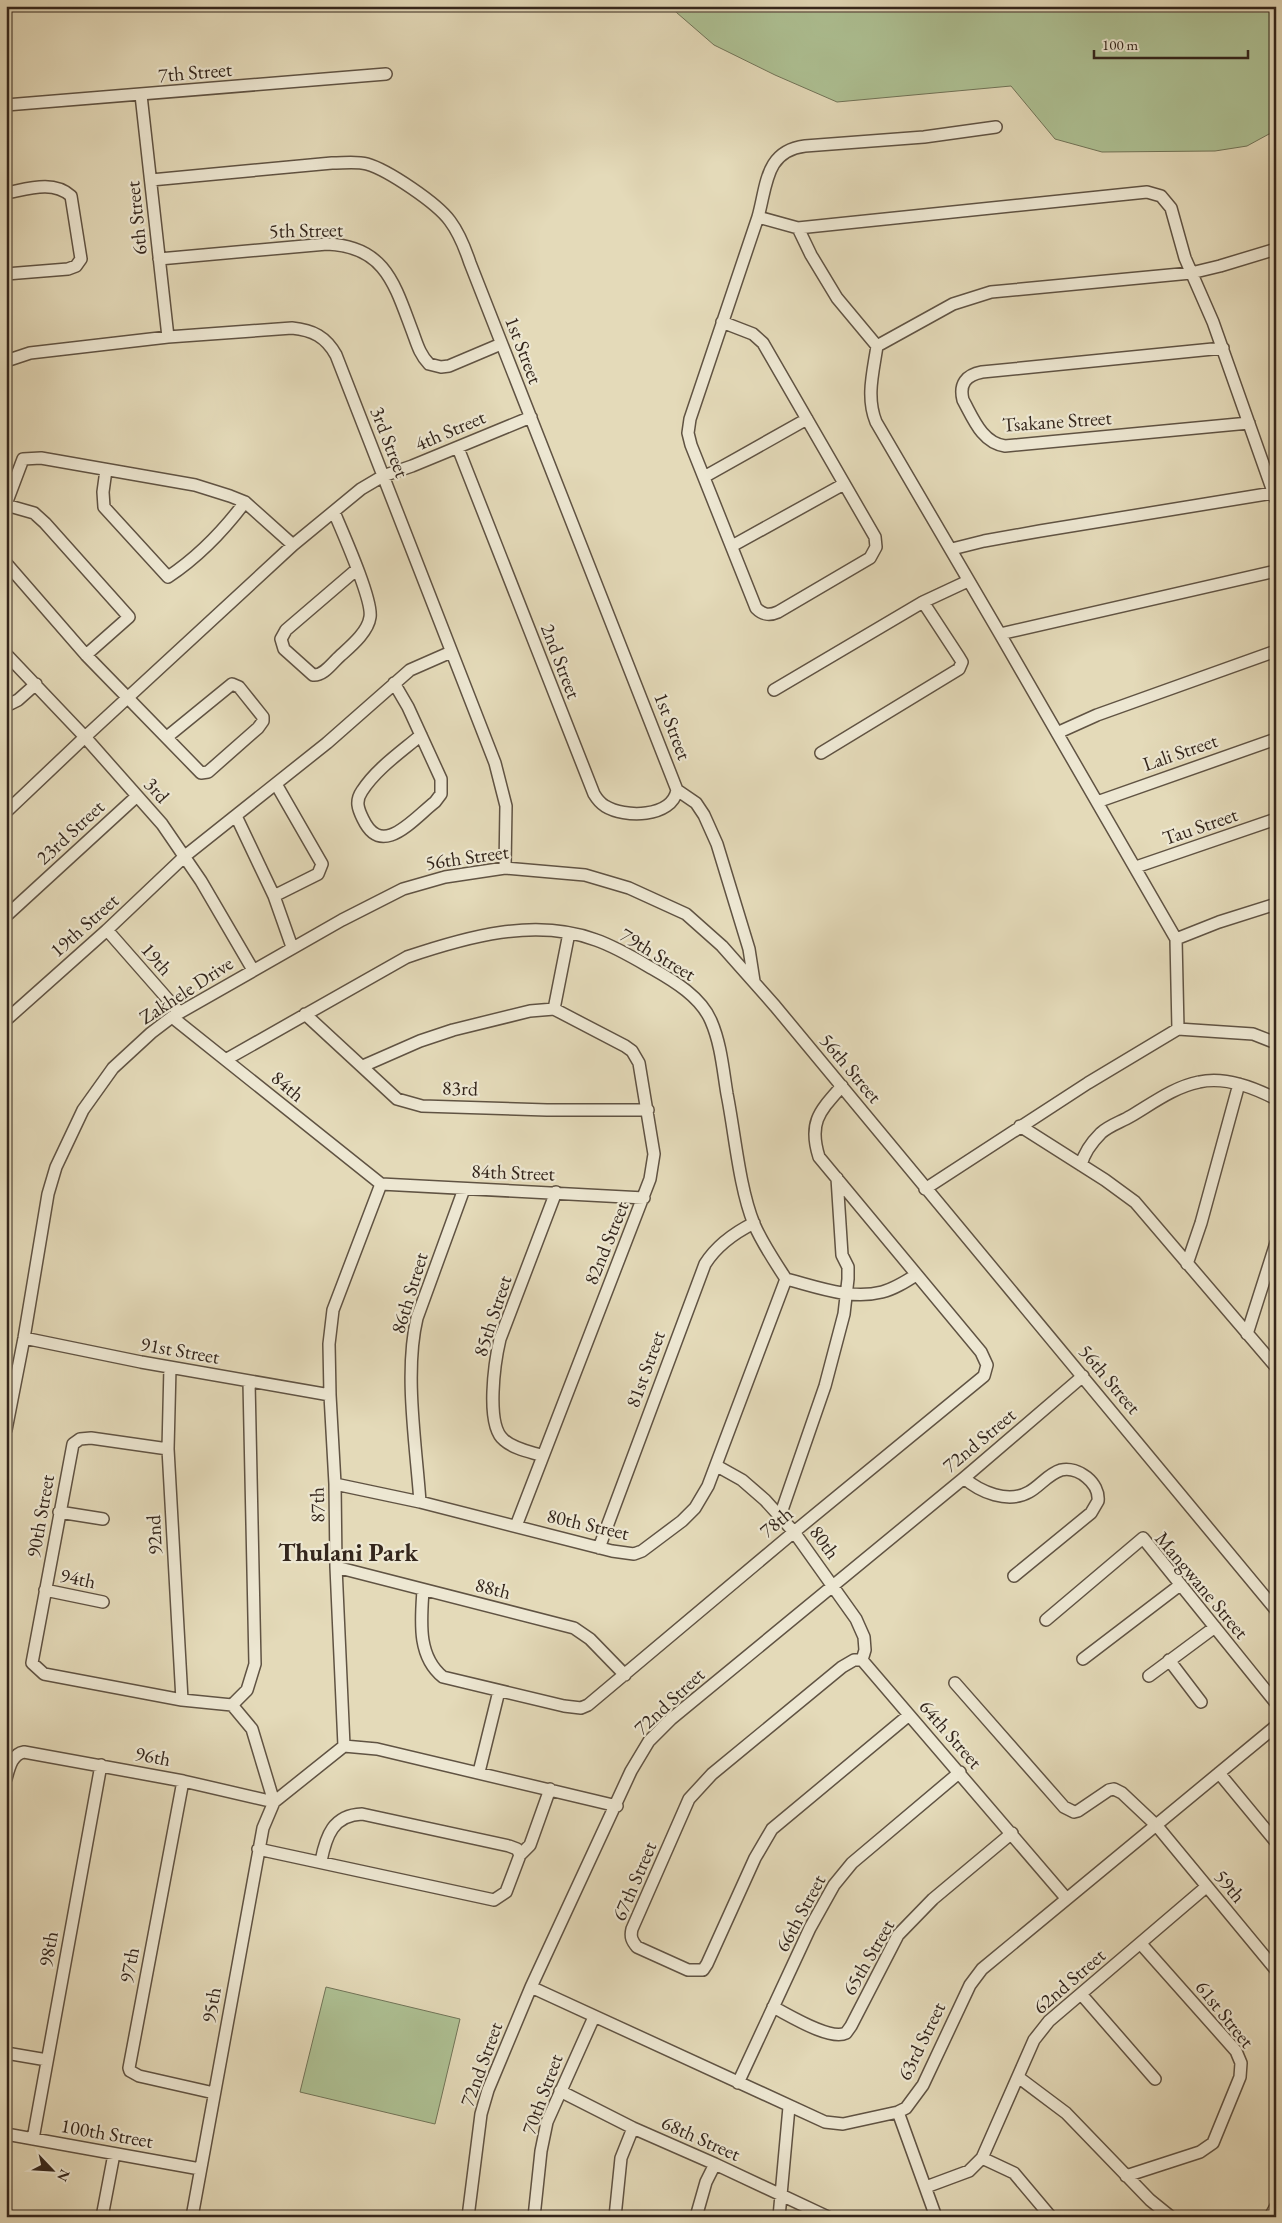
<svg xmlns="http://www.w3.org/2000/svg" width="1282" height="2223" font-family="'EB Garamond',serif">
  <style>
    .green { fill: #aec194; stroke: #717458 }
    .lines { fill: none; stroke-linecap: round; stroke-linejoin: round }
    .minor-casing { stroke: #605343; stroke-width: 14 }
    .minor { stroke: #ede7d2; stroke-width: 11 }
    .labels { text-anchor: middle; stroke-width: 4.5; stroke-linejoin: round; paint-order: stroke }
    .street-label { font-size: 20px; fill: #34261c; stroke: #ede7d2 }
    .district-label { font-size: 25px; font-weight: bold; fill: #34261c; stroke: #ede7d2 }
  </style>
  <rect width="100%" height="100%" fill="#e4dab9"/>
  <filter id="stains"><feTurbulence type="fractalNoise" baseFrequency=".004" numOctaves="4"/><feColorMatrix values="0 0 0 0 .2 0 0 0 0 .09 0 0 0 0 .02 0 0 0 .5 -.17"/></filter>
  <radialGradient id="worn" r=".72"><stop offset=".6" stop-color="#630" stop-opacity="0"/><stop offset="1" stop-color="#630" stop-opacity=".3"/></radialGradient>
  <path class="green" d="M669,6H1276V133L1269,134L1247,146L1215,151L1102,152L1055,139L1011,86L837,102L775,75L714,45Z
    M326,1987L460,2019L435,2124L300,2092Z"/>
  <g class="lines">
    <g class="minor-casing">
      <path id="minor" d="M141,95L168,337
        M6,105L386,74
        M996,127L924,137L805,146C765,151 767,185 758,217L798,228L1147,192L1161,196L1171,208L1185,258L1213,322L1276,500
        M151,180L332,163C344,163 356,161 367,164C388,170 437,203 450,221C459,233 465,248 470,263L677,790
        M6,193C28,189 53,180 71,196L81,259L76,266L68,269L6,274
        M798,228L811,255L837,298L877,346C873,373 866,397 876,422L1000,634L1176,939L1178,1029
        M159,259L327,244C386,246 395,286 413,333C417,344 420,355 429,364L441,367L449,366L501,344
        M722,322L753,334L763,343L875,537L876,547L870,558L778,612C769,616 763,615 756,608L691,445L688,433L690,419L758,217
        M877,346L953,304L991,292L1191,273L1220,266L1276,249
        M1223,348L982,372C966,375 959,384 963,400C973,418 982,443 1005,446L1249,423
        M6,361L30,353L168,337L292,328C313,330 326,337 336,355L495,763L506,806L505,868
        M458,448L594,794C597,799 600,803 605,806C624,818 672,818 677,790
        M106,470L103,492L104,507L168,577C198,557 224,530 245,502
        M704,477L807,419
        M6,504L23,459L41,458L195,485L230,496L245,502L293,545
        M6,505L34,513L45,523L129,617L86,655
        M334,512C342,531 373,600 370,617C368,632 351,646 340,656C332,663 324,676 313,675L284,649L281,639L286,630L356,570
        M732,546L844,484
        M952,549L984,541L1040,531L1273,493
        M6,563L86,655L201,773L208,772L258,728L263,721V717L239,687L232,684L167,737
        M1000,634L1276,571
        M6,654L85,737L162,824L201,881L253,970
        M394,683L408,707L441,779V794L435,802C413,819 382,859 363,819C358,809 355,801 362,791C376,769 401,752 421,735
        M774,690L923,602L968,581
        M6,706L18,700L36,684
        M1057,733L1097,715L1276,651
        M821,753L959,669L962,662L959,657L923,602
        M677,790L696,803L704,815L717,844L749,949L754,981
        M1097,802L1276,739
        M6,812L85,737L293,545L361,489L383,476L412,466L531,417
        M236,816L274,896L292,947
        M1136,867L1276,819
        M274,896L318,874L322,864L276,784
        M6,916L137,796
        M107,930L179,1012
        M1176,939L1219,922L1276,904
        M554,1009L569,933
        M305,1014L397,1099L422,1106L547,1110H648
        M172,1017L381,1184
        M6,1020L107,930L185,856L327,743L410,670L451,652
        M227,1059L407,957C466,937 535,917 596,940C616,947 634,958 653,969C674,981 701,997 711,1021C721,1044 723,1070 727,1094C735,1134 739,1187 754,1224C762,1243 775,1262 786,1279C817,1287 850,1300 882,1292C894,1289 905,1282 916,1275
        M363,1066L420,1041L453,1030L530,1011L554,1009L625,1046L632,1051L639,1063L654,1154L650,1179L516,1526
        M1020,1126L1105,1180L1135,1202L1276,1367
        M1081,1165C1084,1153 1093,1141 1101,1133C1110,1125 1121,1122 1131,1116C1153,1103 1174,1087 1199,1082C1225,1076 1253,1087 1276,1099
        M381,1184L644,1198
        M925,1189L1088,1083L1178,1029L1253,1034L1276,1043
        M1187,1264L1201,1223L1239,1084
        M1247,1334L1276,1243
        M24,1338L141,1362L330,1395
        M170,1367L168,1449L182,1700
        M6,1430L24,1338L48,1194L56,1167L83,1110L113,1068L151,1033L172,1017L342,920L403,889L445,877L505,868L585,875L629,888L686,914L722,946L775,1006L1276,1610
        M168,1449L91,1438L80,1439L73,1444L32,1663L44,1674L182,1700L232,1705L247,1690L255,1664L249,1382
        M543,1456C531,1452 514,1449 504,1440C485,1425 495,1360 500,1339L556,1192
        M717,1466L742,1480L765,1500L794,1532L856,1619L864,1637L865,1650L862,1660
        M964,1478C980,1492 1008,1504 1029,1492C1040,1486 1048,1474 1061,1470C1078,1466 1100,1483 1098,1501L1091,1513L1014,1576
        M335,1484L420,1502L612,1551L634,1554L642,1551L682,1521L695,1508L708,1486L786,1279
        M420,1502C416,1445 404,1372 417,1318L464,1189
        M59,1512L103,1519
        M780,1516L825,1386L844,1314L848,1279V1267L842,1255L837,1178
        M599,1548L705,1264C717,1245 734,1233 754,1223
        M336,1567L574,1628L590,1639L625,1675
        M45,1590L103,1602
        M423,1590C421,1621 417,1656 443,1677L564,1706L581,1708L588,1705L794,1532L984,1376L987,1365L981,1352L819,1157C808,1122 820,1111 842,1086
        M1046,1620L1143,1538L1276,1703
        M1083,1659L1180,1585
        M862,1660H854L842,1667L712,1774L689,1799L632,1929C630,1937 632,1941 637,1947L688,1970H703L707,1964L755,1858L772,1829L909,1715
        M862,1660L1066,1898
        M1169,1660L1201,1702
        M1149,1676L1215,1627
        M955,1683L1064,1807L1074,1812L1078,1811L1109,1790L1114,1789L1122,1793L1157,1826L1276,1970
        M232,1705L252,1729L274,1802
        M344,1746L336,1567L335,1484L330,1395L329,1344L333,1310L381,1184
        M344,1746L377,1749L617,1806
        M479,1772L499,1691
        M1219,1773L1276,1842
        M6,1779C9,1768 12,1754 24,1752L183,1781L274,1802
        M183,1781L129,2068L130,2071L139,2076L214,2093
        M258,1849L494,1900L506,1892L520,1855L517,1849L509,1846L362,1814C333,1815 326,1836 321,1861
        M520,1855L530,1845L550,1789
        M531,1987L825,2122L843,2124L898,2112L906,2108L923,2085L970,1985L982,1969L1276,1726
        M1081,1994L1155,2079
        M773,2007C789,2015 830,2041 846,2033L851,2026L898,1935L933,1899L1012,1833
        M6,2053L47,2060
        M1018,2077L1066,2113L1150,2200L1171,2217
        M738,2083L810,1928L834,1885L852,1863L960,1772
        M560,2091L633,2128L715,2164L828,2217
        M898,2112L936,2217
        M6,2134L200,2169
        M33,2139L101,1765
        M982,2158L1014,2173L1051,2217
        M1126,2176L1200,2152L1213,2143L1240,2077L1241,2063L1236,2051L1141,1944
        M926,2187L969,2171L982,2158L1034,2040L1049,2021L1206,1887
        M102,2217L114,2154
        M192,2217L263,1828L274,1802L344,1746
        M468,2217L481,2114L488,2090L531,1987L631,1771L649,1741L671,1719L964,1478L1083,1376
        M534,2217L541,2151L547,2122L594,2017
        M615,2217L621,2158L633,2128
        M696,2217L706,2182L715,2164
        M779,2217L789,2107
        M1270,2217L1276,2206"/>
    </g>
    <use href="#minor" class="minor"/>
  </g>
  <g class="labels">
    <g class="street-label">
      <text transform="translate(195 72) rotate(-5)" y="7">7th Street</text>
      <text transform="translate(136 218) rotate(-96)" y="7">6th Street</text>
      <text transform="translate(306 230) rotate(-1)" y="7">5th Street</text>
      <text transform="translate(524 350) rotate(69)" y="7">1st Street</text>
      <text transform="translate(1057 421) rotate(-4)" y="7">Tsakane Street</text>
      <text transform="translate(450 430) rotate(-23)" y="7">4th Street</text>
      <text transform="translate(390 442) rotate(69)" y="7">3rd Street</text>
      <text transform="translate(561 661) rotate(69)" y="7">2nd Street</text>
      <text transform="translate(673 726) rotate(69)" y="7">1st Street</text>
      <text transform="translate(1180 752) rotate(-19)" y="7">Lali Street</text>
      <text transform="translate(157 790) rotate(48)" y="7">3rd</text>
      <text transform="translate(1200 826) rotate(-19)" y="7">Tau Street</text>
      <text transform="translate(70 832) rotate(-43)" y="7">23rd Street</text>
      <text transform="translate(467 857) rotate(-8)" y="7">56th Street</text>
      <text transform="translate(84 925) rotate(-42)" y="7">19th Street</text>
      <text transform="translate(658 954) rotate(31)" y="7">79th Street</text>
      <text transform="translate(157 959) rotate(49)" y="7">19th</text>
      <text transform="translate(186 990) rotate(-33)" y="7">Zakhele Drive</text>
      <text transform="translate(851 1068) rotate(50)" y="7">56th Street</text>
      <text transform="translate(288 1086) rotate(40)" y="7">84th</text>
      <text transform="translate(460 1088) rotate(2)" y="7">83rd</text>
      <text transform="translate(513 1172) rotate(2)" y="7">84th Street</text>
      <text transform="translate(606 1243) rotate(-68)" y="7">82nd Street</text>
      <text transform="translate(409 1293) rotate(-73)" y="7">86th Street</text>
      <text transform="translate(492 1316) rotate(-72)" y="7">85th Street</text>
      <text transform="translate(180 1350) rotate(10)" y="7">91st Street</text>
      <text transform="translate(645 1369) rotate(-70)" y="7">81st Street</text>
      <text transform="translate(1110 1379) rotate(50)" y="7">56th Street</text>
      <text transform="translate(979 1440) rotate(-40)" y="7">72nd Street</text>
      <text transform="translate(317 1505) rotate(-91)" y="7">87th</text>
      <text transform="translate(40 1516) rotate(-80)" y="7">90th Street</text>
      <text transform="translate(776 1522) rotate(-40)" y="7">78th</text>
      <text transform="translate(588 1524) rotate(13)" y="7">80th Street</text>
      <text transform="translate(154 1535) rotate(-93)" y="7">92nd</text>
      <text transform="translate(825 1542) rotate(54)" y="7">80th</text>
      <text transform="translate(78 1578) rotate(12)" y="7">94th</text>
      <text transform="translate(1202 1585) rotate(50)" y="7">Mangwane Street</text>
      <text transform="translate(493 1588) rotate(14)" y="7">88th</text>
      <text transform="translate(669 1701) rotate(-43)" y="7">72nd Street</text>
      <text transform="translate(951 1734) rotate(49)" y="7">64th Street</text>
      <text transform="translate(153 1756) rotate(11)" y="7">96th</text>
      <text transform="translate(634 1881) rotate(-67)" y="7">67th Street</text>
      <text transform="translate(1230 1886) rotate(50)" y="7">59th</text>
      <text transform="translate(800 1913) rotate(-62)" y="7">66th Street</text>
      <text transform="translate(48 1949) rotate(-80)" y="7">98th</text>
      <text transform="translate(868 1957) rotate(-60)" y="7">65th Street</text>
      <text transform="translate(129 1965) rotate(-79)" y="7">97th</text>
      <text transform="translate(1069 1981) rotate(-41)" y="7">62nd Street</text>
      <text transform="translate(211 2005) rotate(-80)" y="7">95th</text>
      <text transform="translate(1225 2014) rotate(51)" y="7">61st Street</text>
      <text transform="translate(921 2041) rotate(-64)" y="7">63rd Street</text>
      <text transform="translate(481 2064) rotate(-70)" y="7">72nd Street</text>
      <text transform="translate(542 2094) rotate(-70)" y="7">70th Street</text>
      <text transform="translate(107 2133) rotate(10)" y="7">100th Street</text>
      <text transform="translate(701 2138) rotate(24)" y="7">68th Street</text>
    </g>
    <g class="district-label">
      <text x="348" y="1561">Thulani Park</text>
    </g>
  </g>
  <rect width="1282" height="2223" fill="none" stroke="#e4dab9" stroke-width="25"/>
  <rect x="8" y="8" width="1267" height="2208" fill="none" stroke="#34261c" stroke-width="2.5"/>
  <rect x="12" y="12" width="1257" height="2198" fill="none" stroke="#34261c"/>
  <g transform="translate(52 2170) rotate(115)" stroke="#ede7d2" stroke-width="4" paint-order="stroke">
  <path d="M0-4L9 19L0 12L-9 19Z" fill="#34261c"/>
  <text y="-8" font-size="14" font-weight="bold" text-anchor="middle" fill="#34261c">N</text>
  </g>
  <path d="M1094 50v8h154v-8" fill="none" stroke="#34261c" stroke-width="2.5"/>
  <text x="1102" y="50" font-size="15" fill="#34261c" stroke="#ede7d2" stroke-width="4" paint-order="stroke">100 m</text>
  <rect width="100%" height="100%" filter="url(#stains)"/>
  <rect width="100%" height="100%" fill="url(#worn)"/>
</svg>
